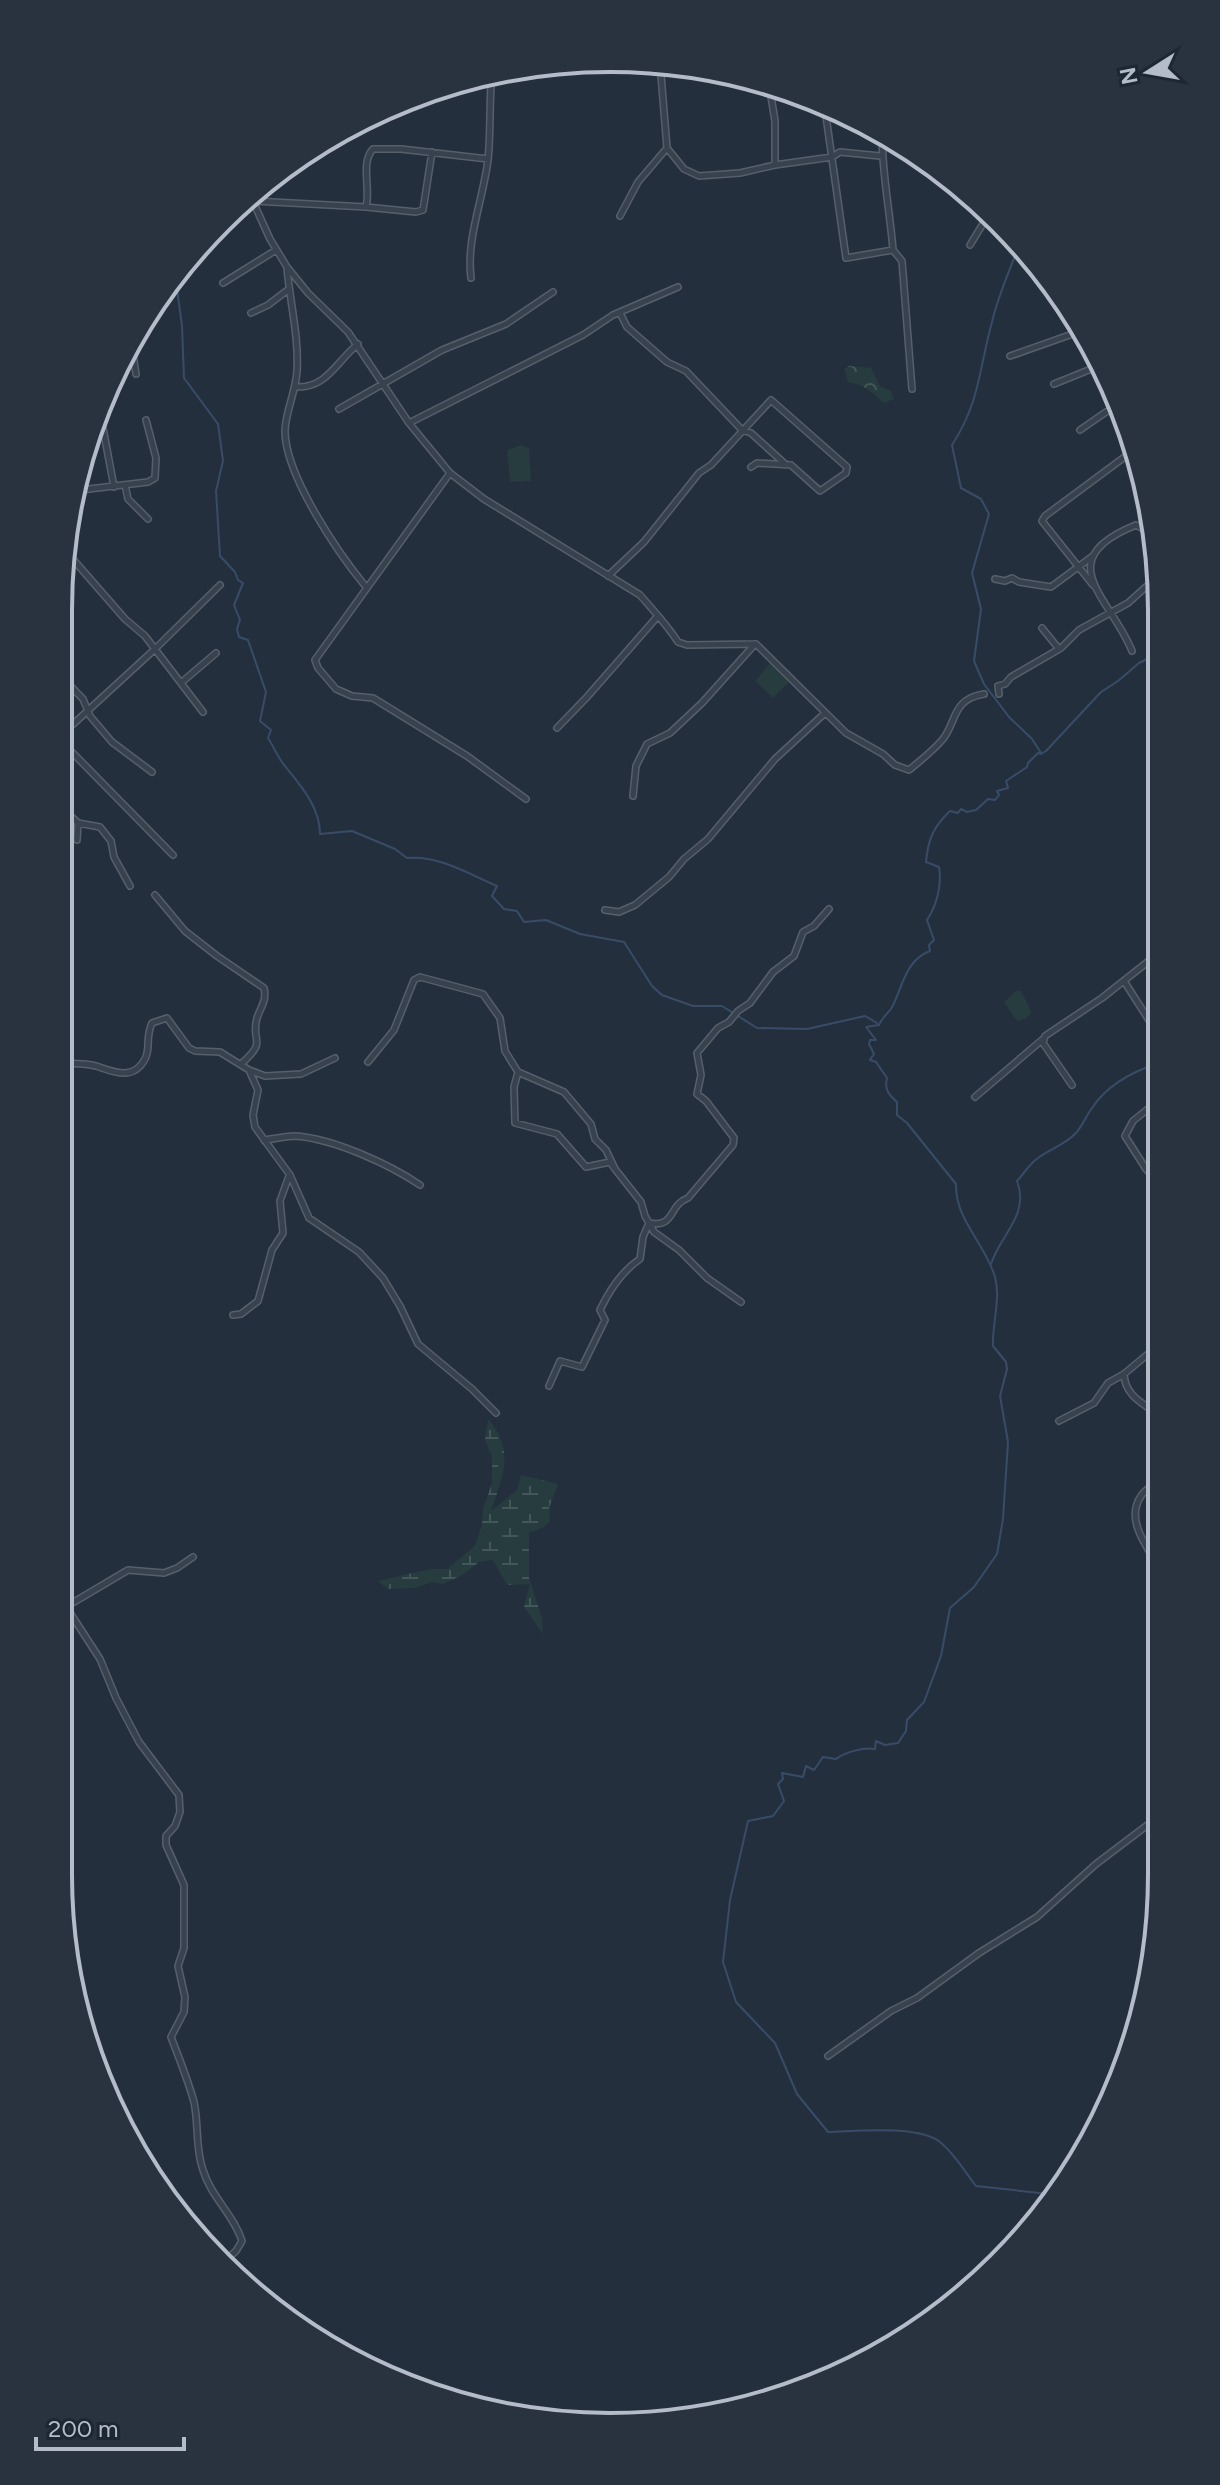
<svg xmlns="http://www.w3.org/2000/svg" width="1220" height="2485" font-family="Figtree,sans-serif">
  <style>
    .forest { fill: url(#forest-crowns) }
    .wetland { fill: url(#wetland-marsh) }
    .pitch { fill: #263c3f }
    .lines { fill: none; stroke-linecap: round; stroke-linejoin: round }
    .stream { stroke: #394c67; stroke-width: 2 }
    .street-casing { stroke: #565f6c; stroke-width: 8 }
    .street { stroke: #38414e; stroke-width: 5 }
    .rim { fill: none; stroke: #b4bcc9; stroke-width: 4 }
  </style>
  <defs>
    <pattern id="forest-crowns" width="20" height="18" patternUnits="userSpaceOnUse" patternTransform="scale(2)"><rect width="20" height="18" fill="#263c3f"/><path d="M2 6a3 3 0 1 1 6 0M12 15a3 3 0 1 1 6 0" fill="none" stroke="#435659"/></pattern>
    <pattern id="wetland-marsh" width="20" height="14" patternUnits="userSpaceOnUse" patternTransform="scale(2)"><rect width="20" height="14" fill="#263c3f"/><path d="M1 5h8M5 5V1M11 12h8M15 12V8" fill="none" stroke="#435659"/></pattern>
  </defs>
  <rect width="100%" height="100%" fill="#242f3e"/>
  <path class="forest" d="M849,366L871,368L880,386L891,391L894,399L883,403C872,391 864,385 848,382L845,370Z"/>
  <path class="wetland" d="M488,1419C516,1451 502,1477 491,1511L517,1490L521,1475L558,1484L549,1508L550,1522L544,1527L529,1533V1578L542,1618L543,1634L524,1607L530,1584L507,1585L493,1560L479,1562L464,1574L443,1584L432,1582L415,1588L388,1589L378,1581L430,1569H447L475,1546L482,1525L483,1509L492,1483V1456L485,1440Z"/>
  <path class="pitch" d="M521,445L529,448L531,481L510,482L507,450Z
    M771,662L789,682L773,698L755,681Z
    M1016,991H1021L1032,1013L1025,1019L1017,1021L1004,1002Z"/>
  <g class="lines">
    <path class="stream" d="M1019,245C1010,270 998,296 992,322C979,369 980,402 952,445L961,488L981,499L989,514L972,573L981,609L974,661L984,684L1009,717L1032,739L1041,753
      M175,274L182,326L184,378L218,424L223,461L216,491L220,556L235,572L238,580L243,583L234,605L240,620L237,629L239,637L248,640L266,692L260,721L271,730L268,738C274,747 278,758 285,766C301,786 320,807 320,834L352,831L395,849L407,858C438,855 469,874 497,886L492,896L504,909L517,911L524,922L546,920L580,934L624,942L652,986L662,995L693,1006H722L757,1028L807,1029L865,1016L877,1023
      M991,1264C1000,1235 1030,1215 1017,1181C1024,1174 1029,1164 1038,1158C1050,1149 1064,1145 1075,1134C1082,1127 1086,1116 1092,1108C1107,1085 1134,1071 1159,1063
      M1058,2195L976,2186C965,2172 954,2153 940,2142C919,2125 855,2131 828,2132L797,2094L775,2043L736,2002L723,1962L730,1900L748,1821L773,1816L784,1801L778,1784L783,1779L782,1773L803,1777L806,1766L814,1770L823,1757L836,1759C845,1752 864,1747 875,1749L876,1741L885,1745L898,1743L906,1731L907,1720L924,1702L941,1656L950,1608L974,1587L997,1554L1003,1519L1008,1442L1000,1396L1007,1369L1006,1362L993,1346C992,1324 1001,1299 995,1277C985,1243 955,1220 956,1184L907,1123L897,1115V1102C889,1095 884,1089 887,1078L876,1062L870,1060L874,1054L869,1044L870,1040H876L866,1027L879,1025C882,1018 887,1014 891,1009C903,988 904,961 930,951L929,945L934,940L927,920C937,905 942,884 939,867L926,862C928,840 933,827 950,811L958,813L961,809L967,812L976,810L988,799L995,800L999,795L997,791L1008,788L1006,781L1027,767L1028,763L1038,753L1041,754L1046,751L1101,692L1118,681L1139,663L1158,654"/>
    <g class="street-casing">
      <path id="street" d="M660,63L667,148L684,169L699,176L740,173L775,165L832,157L840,152L880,156
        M769,84L775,121V165
        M824,102L846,258L893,250C890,212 882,173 882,135
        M250,195L270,239L287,267L308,293L348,332L409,423L450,473L484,499L640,595C653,610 668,626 678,642L687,645L756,644L846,733L883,754L895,765L909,770C920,761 934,750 943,739C957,721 952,699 984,694
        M253,201L366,207C371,188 360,163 373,149H401L488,159
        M366,207L416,212L423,210L432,152
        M620,216L638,182L667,148
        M970,245L984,222L987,213
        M893,250L902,261L912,389
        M287,268C290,303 299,336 297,371C296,391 285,413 285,431C285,475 338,553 366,587
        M471,278C466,239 483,200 488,160C491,131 489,101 492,72
        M223,283L276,250
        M251,313L268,305L289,289
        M620,313L627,327L667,362L686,371L742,430L751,433L784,463
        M131,341L136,374
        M1010,356L1081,331
        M1054,384L1101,365
        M296,387C327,388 335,363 358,344
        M1118,396C1115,419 1122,431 1133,450
        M339,409L442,350L506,324L553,292
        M409,423L583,335L613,315L678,287
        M103,428L114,487
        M1080,430L1106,412L1117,408L1101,367
        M450,473L315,660L318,668L336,689L352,696L373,698L467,756L526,799
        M125,485L128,499L148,519
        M72,491L148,482L155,478L156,458L146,420
        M64,549L125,619L145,636L203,712
        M608,576L644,542L699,473L711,465L771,400L847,467L846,473L820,491L791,465L757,463L751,467
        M995,579L1005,581L1012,578L1019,582L1051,587L1093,556
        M1093,585L1042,521L1045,516L1134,450
        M1042,628L1059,649
        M1132,651C1111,598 1048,560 1136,525L1147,531L1157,545
        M58,673L83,699L90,716L112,742L152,772
        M182,682L216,653
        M999,694L998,686L1005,684L1011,677L1061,648L1079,630L1128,603L1157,577
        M557,728L587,697L657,617
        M58,738L155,649L220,585
        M58,738L173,855
        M633,796L636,766L647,744L670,733L702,703L755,644
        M58,804L78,823L77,840
        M78,823L100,827L111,841L114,857L130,886
        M155,895L185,931L217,956L264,988C267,1001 261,1006 257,1018C250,1043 269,1039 241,1064
        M605,910L619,912L635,905L669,877L684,859L708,839L775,759L825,713
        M1124,981L1159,1036
        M368,1062L394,1030L414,980L420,977L483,994L500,1018L505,1051L518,1072L514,1087L515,1123L557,1134L586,1167L610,1162L615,1169
        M58,1063C70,1064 84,1063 96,1066C112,1071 133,1082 145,1059C151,1048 145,1038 152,1023L167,1018L189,1048L195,1051L220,1052L249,1070L265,1076L301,1074L335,1058
        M249,1070L258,1090L253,1115L255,1127L290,1175L309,1218L359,1252L383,1278L400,1306L418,1344L472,1389L496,1413
        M518,1072L564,1092L591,1124L595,1139L606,1150L615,1169L641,1202L645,1216L654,1232L679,1250L707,1278L741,1302
        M1072,1085L1043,1043L1045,1036L1102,998L1159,953
        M975,1097L1042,1040
        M1159,1100L1133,1121L1125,1136L1146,1169L1160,1184
        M264,1140C274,1139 286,1136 296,1136C334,1139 389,1164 420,1185
        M233,1315L241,1314L258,1301L272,1250L283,1233L280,1201L289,1176
        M1124,1374C1125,1397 1145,1404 1160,1416
        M549,1386L560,1361L582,1367L605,1320L600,1310C609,1291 622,1271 640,1259L643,1237L649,1223C676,1228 668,1205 688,1198L733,1145L734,1138L706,1101L697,1094L701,1075L697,1053L718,1028L729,1022L738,1011L750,1003L773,972L794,956L803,932L814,926L829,909
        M1059,1421L1094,1403L1108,1383L1124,1374L1160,1344
        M1161,1479C1155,1484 1145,1489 1141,1496C1124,1521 1149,1549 1161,1571
        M58,1601L65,1605L74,1602L128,1570L164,1573L177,1568L193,1557
        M65,1605L100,1659L116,1698L139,1742L179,1795L180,1812L175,1826L166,1836V1845L184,1885V1948L178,1966L185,1997L184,2012L171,2037C179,2058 188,2080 194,2102C199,2125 195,2148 203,2170C211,2197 234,2215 242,2241L236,2251L221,2264
        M828,2056L891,2011L917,1998L979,1953L1037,1917L1096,1864L1162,1814"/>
    </g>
    <use href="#street" class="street"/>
  </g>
  <path d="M0 0H1220V2485H0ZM610 72H610A538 538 0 0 1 1148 610V1875A538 538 0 0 1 610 2413H610A538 538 0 0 1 72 1875V610A538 538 0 0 1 610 72Z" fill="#29323f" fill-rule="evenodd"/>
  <path class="rim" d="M610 72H610A538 538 0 0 1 1148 610V1875A538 538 0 0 1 610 2413H610A538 538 0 0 1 72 1875V610A538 538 0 0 1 610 72Z"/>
  <g transform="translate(1148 72) rotate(259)" stroke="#1d2633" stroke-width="6" paint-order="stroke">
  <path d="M0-6L14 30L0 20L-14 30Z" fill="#b4bcc9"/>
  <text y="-12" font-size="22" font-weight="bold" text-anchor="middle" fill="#b4bcc9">N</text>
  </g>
  <path d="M36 2437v12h148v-12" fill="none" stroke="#b4bcc9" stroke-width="4"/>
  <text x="48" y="2437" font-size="24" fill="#b4bcc9" stroke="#1d2633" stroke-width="6" paint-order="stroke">200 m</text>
</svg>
